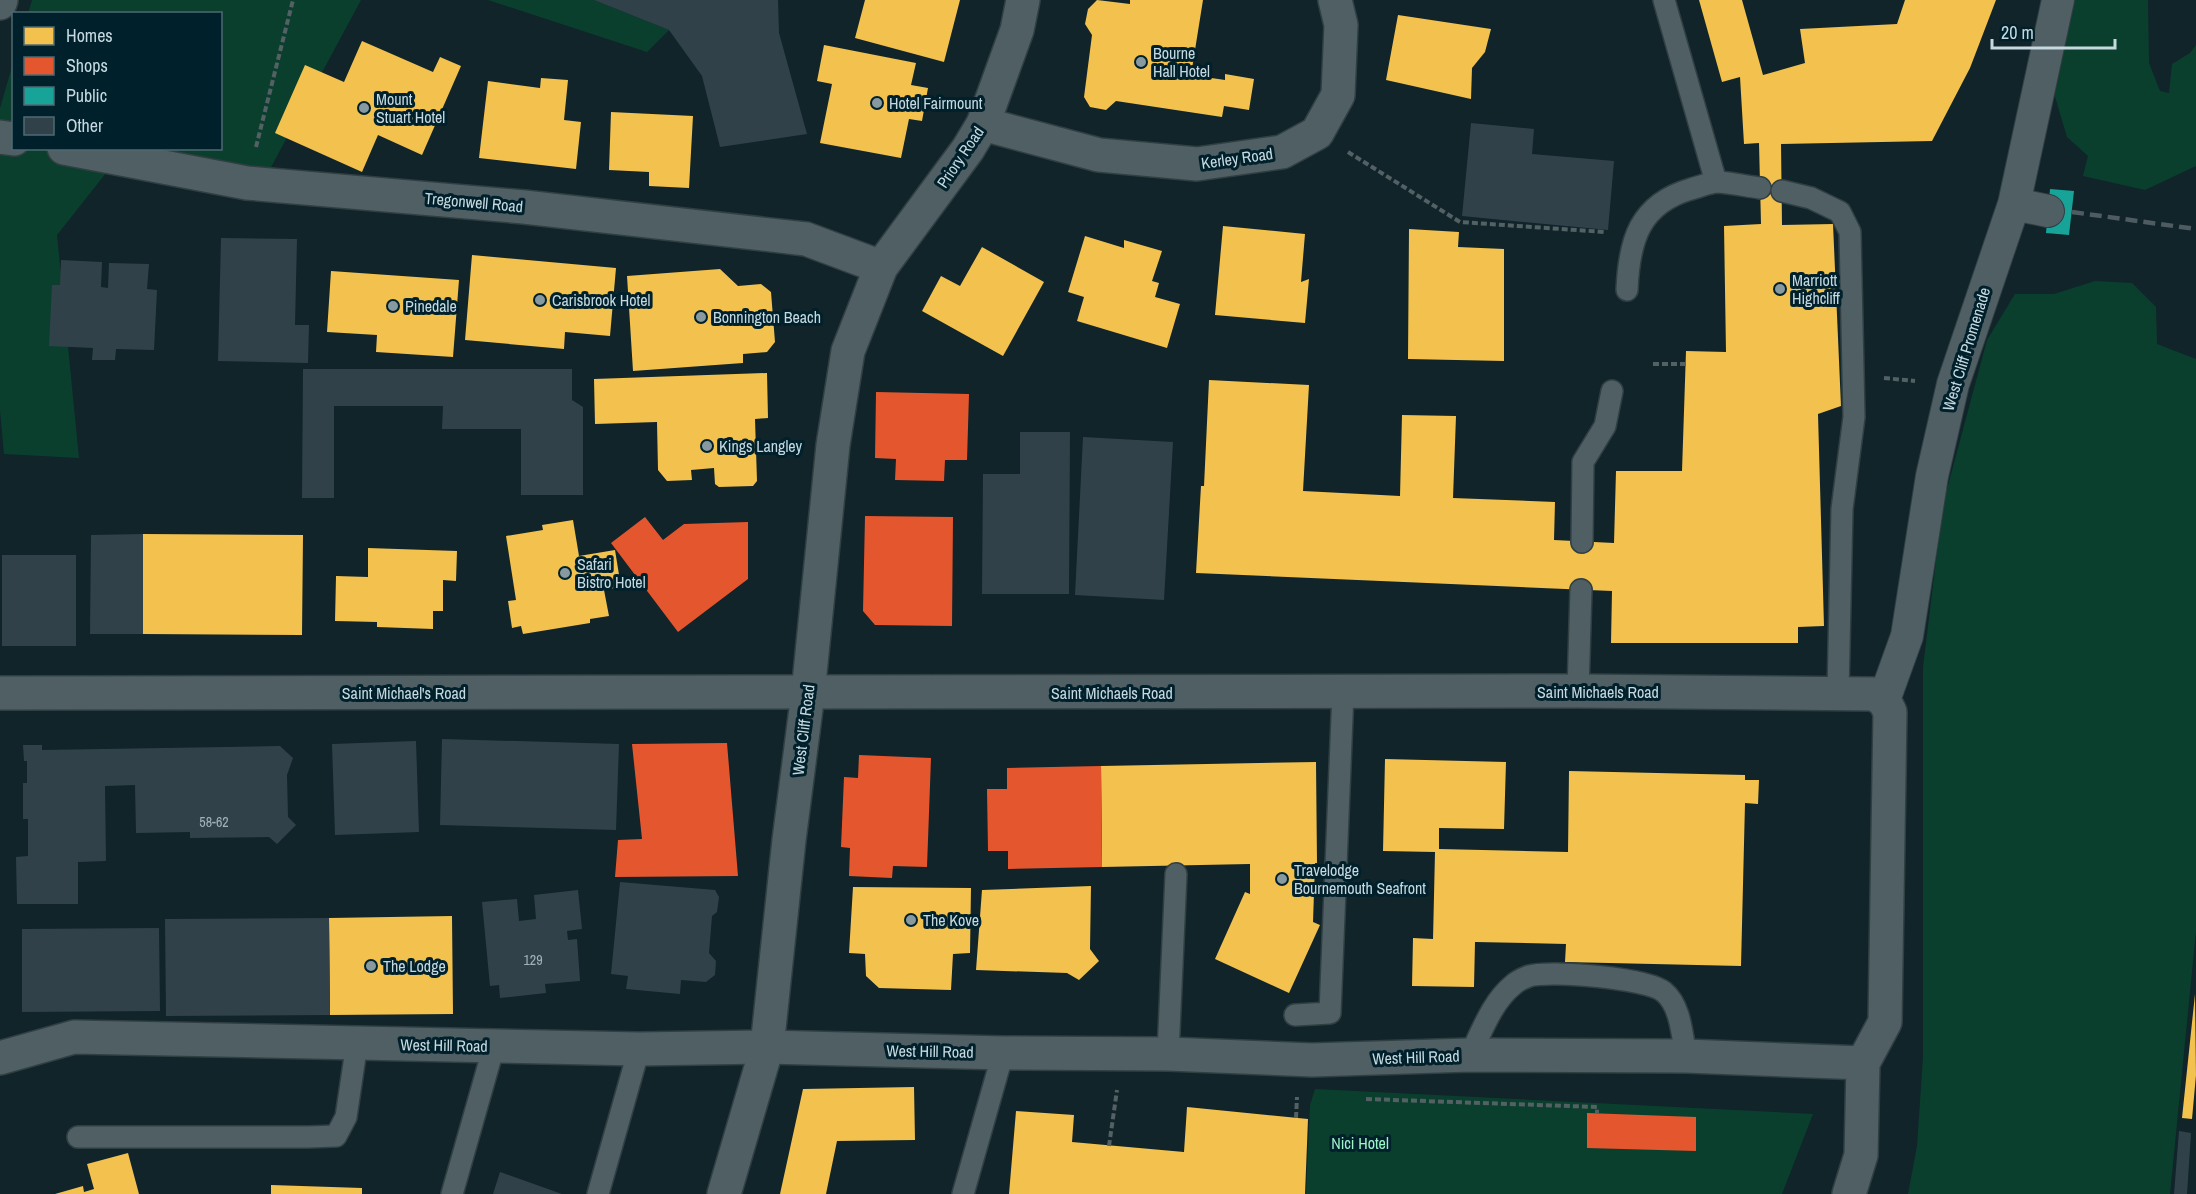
<svg xmlns="http://www.w3.org/2000/svg" width="2196" height="1194" font-family="'Archivo Narrow',sans-serif">
  <style>
    .green { fill: #0b3f2d }
    .homes { fill: #f2c14e }
    .shops { fill: #e4572e }
    .public { fill: #17a398 }
    .building { fill: #31414a }
    .lines { fill: none; stroke-linecap: round; stroke-linejoin: round }
    .service-casing { stroke: #313f43; stroke-width: 24 }
    .pedestrian-casing { stroke: #313f43; stroke-width: 34 }
    .minor-casing { stroke: #313f43; stroke-width: 36 }
    .secondary-casing { stroke: #313f43; stroke-width: 36 }
    .path { stroke: #536064; stroke-width: 4; stroke-dasharray: 6 3; stroke-linecap: butt }
    .service { stroke: #505f63; stroke-width: 21 }
    .pedestrian { stroke: #505f63; stroke-width: 32 }
    .minor { stroke: #505f63; stroke-width: 33 }
    .secondary { stroke: #505f63; stroke-width: 33 }
    .rail { stroke: #4e5c61; stroke-width: 4.5; stroke-dasharray: 12 6; stroke-linecap: butt }
    .poi-dot { fill: #869aa0; stroke: #00202b; stroke-width: 2 }
    .labels { text-anchor: middle; stroke-width: 6; stroke-linejoin: round; paint-order: stroke }
    .number-label { font-size: 14px; fill: #a1b3ba }
    .poi-label { font-size: 16px; fill: #c6d9e0; stroke: #00202b; text-anchor: start }
    .street-label { font-size: 16px; fill: #c6d9e0; stroke: #00202b }
    .park-label { font-size: 16px; fill: #9df5c8; stroke: #00202b }
  </style>
  <rect width="100%" height="100%" fill="#10242a"/>
  <path class="green" d="M32,0H361L270,169L145,149L220,148V14H28Z
    M488,0H594L669,30L647,52Z
    M2072,0H2148L2149,63L2160,91L2169,93L2172,64L2190,53L2196,45V166L2145,190L2083,176L2088,156L2067,137L2050,80Z
    M13,63L14,148L125,149L57,235L79,458L4,454L0,410V108Z
    M2095,281L2132,283L2156,307L2157,344L2196,359V931L2170,1194H1908L1917,1146L1923,1057V667L1943,504L1987,340L2015,294H2054Z
    M1315,1089L1813,1114L1782,1194H1306L1310,1105Z"/>
  <path class="homes" d="M865,0H960L944,62L855,38Z
    M1097,0L1130,4V0H1203L1191,75L1225,80V74L1254,79L1249,110L1224,106L1222,117L1116,101L1106,110L1090,107L1084,97L1092,35L1085,24L1088,9Z
    M1699,0H1742L1763,75L1805,63L1800,29L1897,24L1905,0H1996L1970,68L1932,141L1781,144L1782,225L1833,224L1841,406L1818,414L1824,626L1798,627V643H1611L1612,591L1196,573L1201,486H1204L1209,380L1309,385L1303,491L1400,496L1402,415L1456,416L1453,498L1555,502L1554,540L1614,543L1616,471H1682L1686,351L1726,352L1724,226L1761,224L1759,143L1744,144L1740,77L1722,82Z
    M1398,15L1491,29L1485,52L1472,68L1471,99L1386,80Z
    M362,41L433,72L440,57L461,66L422,155L378,135L362,172L275,133L305,65L344,82Z
    M824,45L916,63L911,85L928,88L922,121L909,119L901,158L820,143L832,84L817,81Z
    M541,78L568,80L564,120L581,122L576,169L479,158L488,81L540,88Z
    M611,112L693,116L689,188L649,186V172L609,170Z
    M1223,226L1305,234L1301,282L1309,279L1305,323L1215,315Z
    M1409,229L1459,232L1458,247L1504,249V361L1408,359Z
    M1085,236L1124,248V240L1162,251L1152,281L1159,283L1155,297L1180,304L1167,348L1077,321L1084,297L1068,292Z
    M982,247L1044,282L1003,356L922,311L941,276L960,286Z
    M472,255L616,268L610,336L565,332L564,349L465,340Z
    M720,269L738,286L761,284L771,292L775,342L767,352L743,354V363L633,371L627,276Z
    M331,271L459,280L453,357L376,352L377,335L327,332Z
    M767,373L768,418L755,419L757,481L753,486L719,487L715,484L714,468L691,470L692,480L667,481L658,470L657,422L595,424L594,379Z
    M573,520L579,556L615,550L621,587L604,590L609,616L590,619V623L523,634L521,626L512,628L508,601L516,600L506,536L543,530L542,525Z
    M143,534L303,535L302,635L143,634Z
    M368,548L457,551L456,581L443,580V611H433V629L377,627V622L335,621L336,576L368,577Z
    M1385,759L1506,762L1504,829L1439,828V849L1568,852L1569,771L1745,775V780H1759L1758,804L1745,803L1741,966L1565,962L1566,944L1475,942L1474,987L1412,986L1413,938L1433,939L1435,852L1383,851Z
    M1316,762L1317,863H1315L1313,922L1320,925L1289,993L1215,959L1245,892L1250,894V864L1102,867L1101,766Z
    M1091,886L1090,949L1099,961L1079,980L1067,973L976,970L982,890Z
    M853,887L971,888L970,953L953,954L951,990L879,988L866,976L865,954L849,953Z
    M452,916L453,1014L330,1015L329,918Z
    M2195,994L2196,1075L2192,1119L2182,1118Z
    M914,1087L915,1140L837,1141L826,1194H780L803,1089Z
    M1187,1107L1308,1119L1305,1194H1009L1016,1111L1074,1115L1072,1142L1184,1152Z
    M128,1153L139,1194H55L83,1186L84,1192L94,1189L87,1164Z
    M271,1185L362,1188V1194H271Z"/>
  <path class="shops" d="M876,392L969,394L967,460H945L944,481L895,480L896,459L875,458Z
    M865,516L953,517L952,626L875,625L863,611Z
    M645,517L663,540L684,524L748,522V579L678,632L611,543Z
    M727,743L738,876L615,877L618,840L642,839L632,744Z
    M859,755L931,758L927,867L893,866L892,878L849,876L850,848L841,847L844,777L858,778Z
    M1101,766L1102,867L1008,869V851H988L987,789H1007V768Z
    M1587,1113L1696,1117V1151L1587,1148Z"/>
  <path class="public" d="M2050,189L2074,191L2069,235L2046,233Z"/>
  <path class="building" d="M594,0H778L779,33L807,134L720,147L702,76L669,30Z
    M1471,123L1534,129L1532,154L1614,161L1608,230L1462,216Z
    M221,238L297,239L295,325H309L308,363L218,361Z
    M61,260L102,262L101,287L108,288L109,263L149,264L147,289L157,290L154,350L116,349L115,360H92L93,348L49,346L52,285H60Z
    M303,369H572V400L583,407V495H521V429H442L443,406H334V498H302Z
    M1020,432H1070L1069,594H982L983,474H1020Z
    M1083,437L1173,442L1164,600L1075,595Z
    M143,534V634H90L91,535Z
    M2,555H76V646H2Z
    M442,739L619,744L616,830L440,825Z
    M416,741L419,832L335,835L332,744Z
    M23,745H42V750L280,746L293,758L287,775L288,817L296,825L277,844L269,837L190,838V832L136,833L135,785L105,786L106,861L78,862V904H17L16,857L28,856V819H23V783H27V761H24Z
    M620,882L715,890L719,897L717,912L712,916L709,953L716,961L715,975L706,982L681,980L680,994L626,989L628,976L611,974Z
    M578,890L582,929L567,931L568,940L577,939L580,981L545,984L546,993L500,998L499,985L490,986L482,902L517,899L519,921L536,919L534,895Z
    M329,918L330,1015L166,1016L165,919Z
    M159,928L160,1011L22,1012V929Z
    M2179,1131L2191,1133L2187,1194H2174Z
    M500,1172L562,1194H493Z"/>
  <g class="lines">
    <g class="service-casing">
      <path id="service" d="M1664,0L1716,182
        M1782,191L1811,198L1840,212L1850,232L1854,417L1842,509L1838,693
        M1627,290C1629,241 1639,204 1691,189C1699,187 1710,182 1718,182C1732,183 1746,186 1760,188
        M1582,542L1583,462L1605,426L1612,391
        M1578,691L1581,590
        M1295,1015L1330,1013L1343,692
        M1168,1054L1176,874
        M1470,1055C1482,1031 1492,1002 1513,985C1516,982 1524,978 1529,976C1549,970 1648,978 1664,992C1681,1006 1682,1036 1686,1056
        M78,1137H308L336,1136L346,1117L357,1043
        M452,1194L494,1046
        M598,1194L639,1049
        M963,1194L1003,1053"/>
    </g>
    <g class="pedestrian-casing">
      <path id="pedestrian" d="M2014,204L2048,211
        M1884,700L1907,636L1932,476L1953,384L2014,204L2058,0"/>
    </g>
    <g class="minor-casing">
      <path id="minor" d="M0,3L1,0
        M983,124L1099,155L1197,164L1282,152L1317,133L1338,95L1341,25L1335,0
        M0,137L14,139
        M64,148L247,183L524,207L806,239L881,267
        M0,693L1578,691L1873,694L1884,700L1890,712L1885,1022L1863,1063L1861,1155L1849,1194
        M0,1058L74,1037L639,1049L767,1047L1003,1053L1168,1054L1312,1060L1470,1055L1686,1056L1863,1063"/>
    </g>
    <g class="secondary-casing">
      <path id="secondary" d="M724,1194L767,1047L789,840L808,693L833,445L848,351L881,267L968,149L983,124L1017,30L1023,0"/>
    </g>
    <path class="path" d="M256,147L293,0
      M1348,152L1460,222L1605,232
      M1653,364H1686
      M1884,378L1915,381
      M1366,1099L1597,1107V1113
      M1296,1118L1297,1097
      M1109,1146L1117,1090"/>
    <use href="#service" class="service"/>
    <use href="#pedestrian" class="pedestrian"/>
    <use href="#minor" class="minor"/>
    <use href="#secondary" class="secondary"/>
    <path class="rail" d="M2072,212L2196,229"/>
  </g>
  <g class="poi-dot">
    <circle cx="1141" cy="62" r="6"/>
    <circle cx="877" cy="103" r="6"/>
    <circle cx="364" cy="108" r="6"/>
    <circle cx="1780" cy="289" r="6"/>
    <circle cx="540" cy="300" r="6"/>
    <circle cx="393" cy="306" r="6"/>
    <circle cx="701" cy="317" r="6"/>
    <circle cx="707" cy="446" r="6"/>
    <circle cx="565" cy="573" r="6"/>
    <circle cx="1282" cy="879" r="6"/>
    <circle cx="911" cy="920" r="6"/>
    <circle cx="371" cy="966" r="6"/>
  </g>
  <g class="labels">
    <g class="number-label">
      <text x="214" y="827">58-62</text>
      <text x="533" y="965">129</text>
    </g>
    <g class="poi-label">
      <text x="1153" y="59">Bourne<tspan x="1153" dy="18">Hall Hotel</tspan></text>
      <text x="376" y="105">Mount<tspan x="376" dy="18">Stuart Hotel</tspan></text>
      <text x="889" y="109">Hotel Fairmount</text>
      <text x="1792" y="286">Marriott<tspan x="1792" dy="18">Highcliff</tspan></text>
      <text x="552" y="306">Carisbrook Hotel</text>
      <text x="405" y="312">Pinedale</text>
      <text x="713" y="323">Bonnington Beach</text>
      <text x="719" y="452">Kings Langley</text>
      <text x="577" y="570">Safari<tspan x="577" dy="18">Bistro Hotel</tspan></text>
      <text x="1294" y="876">Travelodge<tspan x="1294" dy="18">Bournemouth Seafront</tspan></text>
      <text x="923" y="926">The Kove</text>
      <text x="383" y="972">The Lodge</text>
    </g>
    <g class="street-label">
      <text transform="translate(960 157) rotate(-56)" y="6">Priory Road</text>
      <text transform="translate(1237 158) rotate(-8)" y="6">Kerley Road</text>
      <text transform="translate(474 202) rotate(5)" y="6">Tregonwell Road</text>
      <text transform="translate(1966 349) rotate(-73)" y="6">West Cliff Promenade</text>
      <text x="1598" y="698">Saint Michaels Road</text>
      <text x="404" y="699">Saint Michael's Road</text>
      <text x="1112" y="699">Saint Michaels Road</text>
      <text transform="translate(803 730) rotate(-83)" y="6">West Cliff Road</text>
      <text transform="translate(444 1045) rotate(1)" y="6">West Hill Road</text>
      <text transform="translate(930 1051) rotate(1)" y="6">West Hill Road</text>
      <text transform="translate(1416 1057) rotate(-2)" y="6">West Hill Road</text>
    </g>
    <g class="park-label">
      <text x="1360" y="1149">Nici Hotel</text>
    </g>
  </g>
  <rect x="12" y="12" width="210" height="138" fill="#00202b" stroke="#4f6a73" stroke-width="1.5"/>
  <rect x="24" y="27" width="30" height="18" fill="#f2c14e" stroke="#4f6a73" stroke-width="1.5"/>
  <text x="66" y="42" font-size="18" fill="#c6d9e0">Homes</text>
  <rect x="24" y="57" width="30" height="18" fill="#e4572e" stroke="#4f6a73" stroke-width="1.5"/>
  <text x="66" y="72" font-size="18" fill="#c6d9e0">Shops</text>
  <rect x="24" y="87" width="30" height="18" fill="#17a398" stroke="#4f6a73" stroke-width="1.5"/>
  <text x="66" y="102" font-size="18" fill="#c6d9e0">Public</text>
  <rect x="24" y="117" width="30" height="18" fill="#31414a" stroke="#4f6a73" stroke-width="1.5"/>
  <text x="66" y="132" font-size="18" fill="#c6d9e0">Other</text>
  <path d="M1992 39v9h123v-9" fill="none" stroke="#c6d9e0" stroke-width="3"/>
  <text x="2001" y="39" font-size="18" fill="#c6d9e0" stroke="#00202b" stroke-width="4.5" paint-order="stroke">20 m</text>
</svg>
